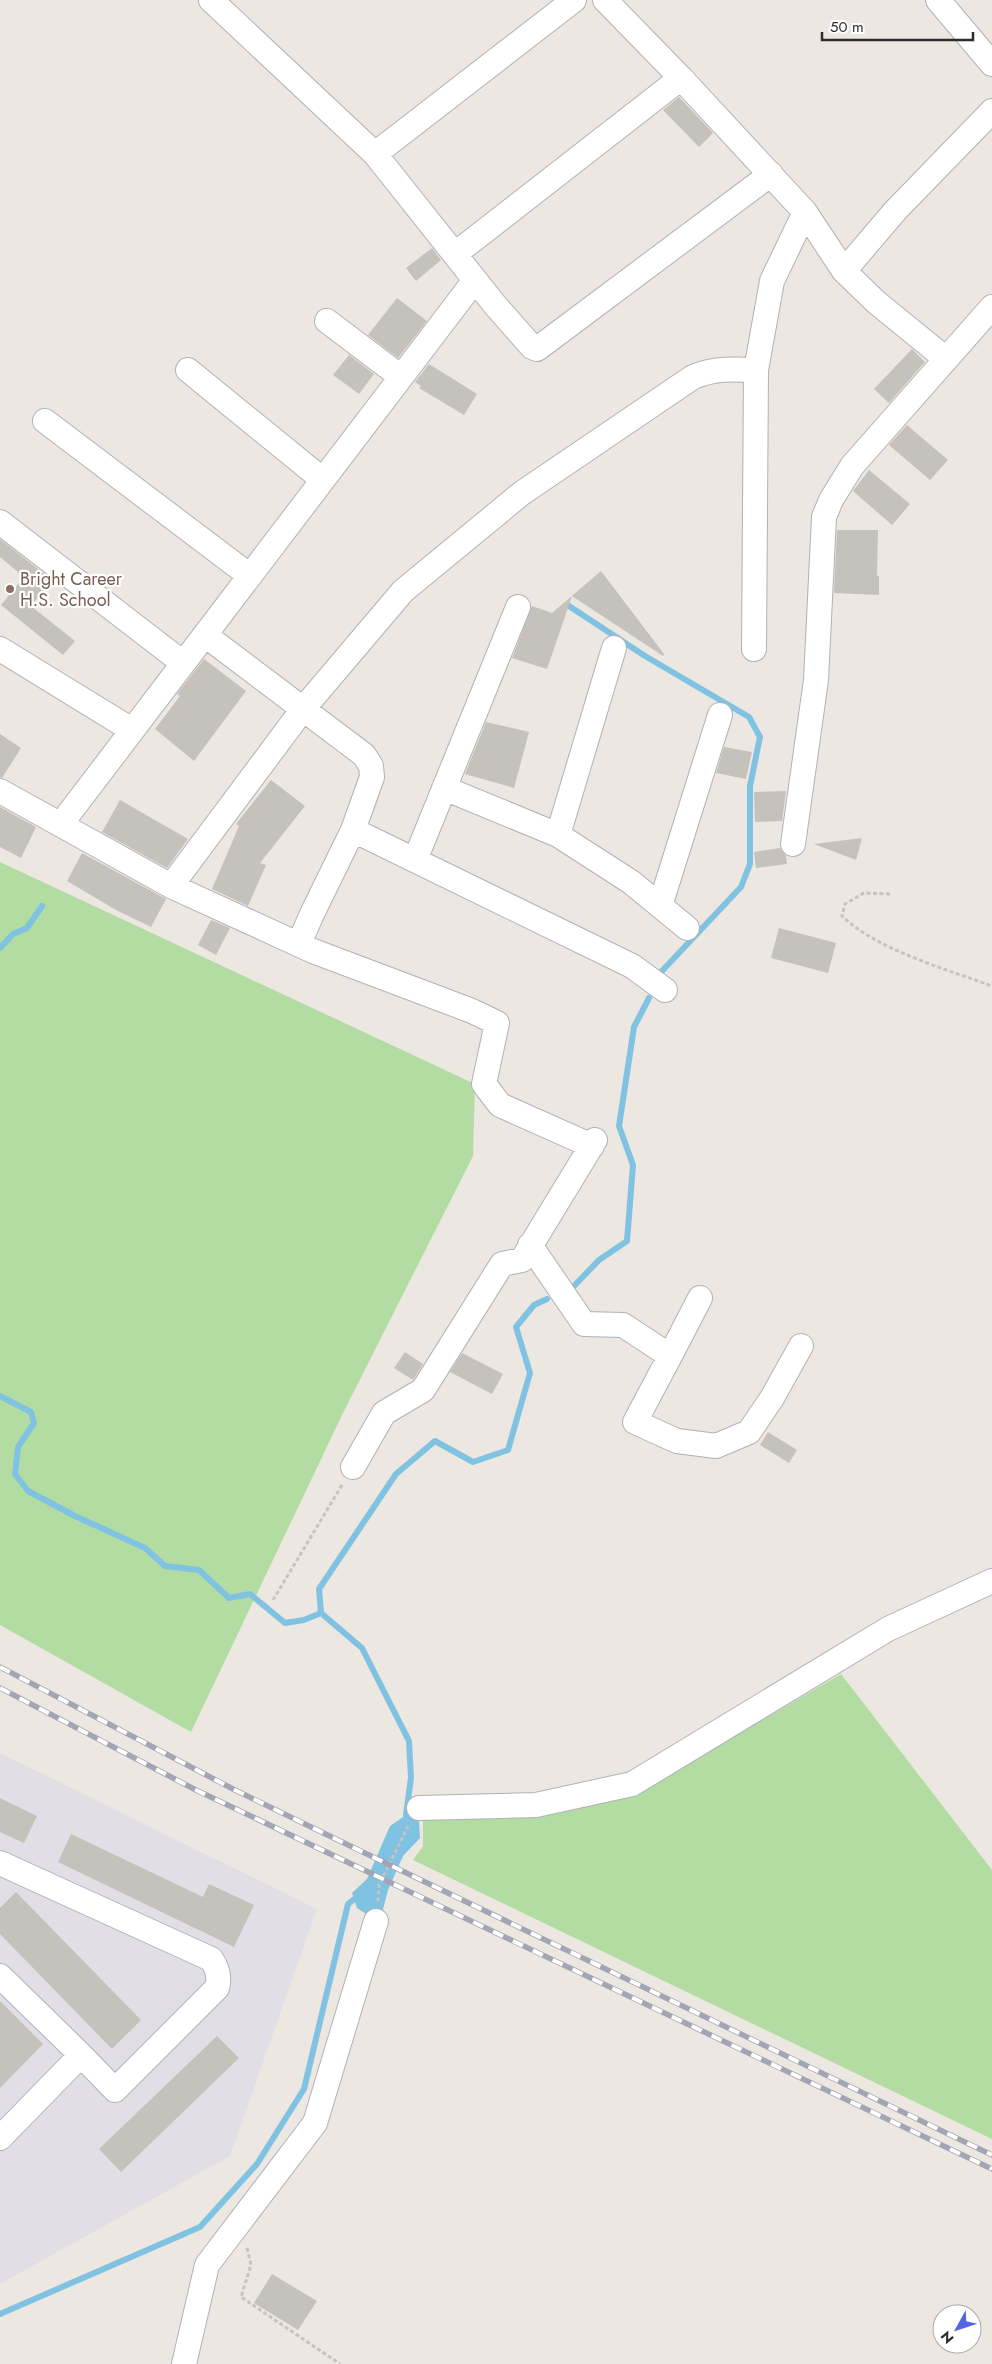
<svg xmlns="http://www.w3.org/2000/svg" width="992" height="2364" font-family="Jost,sans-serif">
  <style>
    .industrial { fill: #e1dfe5 }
    .green { fill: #b3dca2 }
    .water { fill: #7fc2e2 }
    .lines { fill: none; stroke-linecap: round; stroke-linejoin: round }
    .stream { stroke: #7fc2e2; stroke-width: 6 }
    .building { fill: #c5c1bb }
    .minor-casing { stroke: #b0b1bb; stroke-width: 26 }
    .path { stroke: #c4c4c4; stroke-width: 3; stroke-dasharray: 4 2.5; stroke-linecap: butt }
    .minor { stroke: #fff; stroke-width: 24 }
    .rail-casing { stroke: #a3a4b4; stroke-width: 5.5 }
    .rail { stroke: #fff; stroke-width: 4; stroke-dasharray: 11; stroke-linecap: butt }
    .education-dot { fill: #8d6e63; stroke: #fff; stroke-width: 2 }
    .labels { text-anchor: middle; stroke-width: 4.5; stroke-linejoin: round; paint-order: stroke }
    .education-label { font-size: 18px; fill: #785e54; stroke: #fff; text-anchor: start }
  </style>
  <rect width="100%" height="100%" fill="#ece7e0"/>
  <path class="industrial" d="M0,1753L317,1909L230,2156L0,2284Z"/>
  <path class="green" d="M0,862L475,1084L473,1156L343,1413L191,1732L0,1625Z
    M841,1674L992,1870V2139L413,1860L423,1846V1819L530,1813L631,1797Z"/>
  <path class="water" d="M406,1815L419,1821L420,1838L403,1856L388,1890L382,1913L374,1919L357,1908L352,1893L367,1879L390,1826Z"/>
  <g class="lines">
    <path class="stream" d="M569,606L645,656L749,717L760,737L750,786V864L741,887L662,971
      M0,948L13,934L27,928L42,906
      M573,1287L599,1260L627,1241L633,1165L619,1126L634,1027L649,998
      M0,1396L31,1412L34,1423L18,1447L15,1474L28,1491L75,1516L145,1548L165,1566L199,1570L229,1598L250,1594L285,1623L304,1620L321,1613
      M406,1815L411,1778L409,1741L362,1648L321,1613L319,1589L396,1474L435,1441L473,1462L508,1450L530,1373L516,1327L534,1305L547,1299
      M0,2314L200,2227L257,2164L304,2089L348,1904L358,1896"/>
  </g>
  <path class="building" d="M679,97L713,133L699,147L663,110Z
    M432,248L441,260L416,281L406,268Z
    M397,298L427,321L398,358L368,335Z
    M912,349L925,362L889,403L874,389Z
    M349,355L374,374L359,394L333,375Z
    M429,364L477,394L464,415L419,388L421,386L415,382Z
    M907,425L948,460L930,480L889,445Z
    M869,470L910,504L892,525L853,491Z
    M837,530H878L877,576H879V595L834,593Z
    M0,539L52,580L31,606L75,641L63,655L1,605L24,577L0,557Z
    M601,571L664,654L663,656L572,596L547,669L512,658L532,606L552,613Z
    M204,659L246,691L194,761L155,729L180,696L177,694Z
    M486,722L529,732L514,788L465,774Z
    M0,734L21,748L2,778L0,777Z
    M724,747L752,752L746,779L716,773Z
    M271,780L305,806L260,863L266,865L248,906L212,889L239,826L236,824Z
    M786,791L782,821L755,822L754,792Z
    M120,800L188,839L167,868L102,832Z
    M0,807L36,827L21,858L0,847Z
    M862,838L856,860L814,844Z
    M780,848L786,856L787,864L756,868L754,852Z
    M82,853L166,899L151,927L116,910L67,881Z
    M211,920L230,928L216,955L198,945Z
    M779,928L836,943L828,973L771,958Z
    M405,1352L423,1364L413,1380L394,1368Z
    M462,1353L503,1374L492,1394L450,1372Z
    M768,1432L797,1450L789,1463L760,1445Z
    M0,1798L37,1816L24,1843L0,1832Z
    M71,1834L203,1897L209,1884L254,1905L234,1947L58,1862Z
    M16,1892L141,2020L112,2049L0,1934V1908Z
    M0,2001L43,2044L0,2088Z
    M217,2036L239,2058L121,2172L99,2149Z
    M272,2274L317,2301L298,2330L254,2303Z"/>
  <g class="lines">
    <g class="minor-casing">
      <path id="minor" d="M211,0L375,154L495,305L532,347L537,349L771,174
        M605,0L681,78L805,212L844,271
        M938,0L992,64
        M375,154L574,0
        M455,254L681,78
        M327,321L401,377
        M946,359L876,302L844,271L895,211L992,111
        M188,370L323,480
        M45,421L250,576
        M0,522L183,663
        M205,635L364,755L371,766L372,777L353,830L311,916L299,944
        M0,649L132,730
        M754,649L756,370L772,281L805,212
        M444,788L558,835L631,882L687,928
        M0,791L171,886L313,951L472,1011L497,1023L484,1084L500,1105L592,1146
        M61,824L475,280
        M353,830L632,966L665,990
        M558,835L614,648
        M793,844L816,680L824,517L831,500L852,466L992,307
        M415,860L518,607
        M171,886L303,709L403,591L522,493L693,377C715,368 733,369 756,370
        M660,906L720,715
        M530,1245L584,1324L623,1325L670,1356L700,1298
        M670,1356L635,1422L677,1441L716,1446L749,1432L772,1398L801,1346
        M353,1467L384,1413L423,1390L502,1264L522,1260L595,1140
        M419,1808L536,1805L632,1784L888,1629L992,1581
        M0,1863L211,1959C217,1967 220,1978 217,1988L115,2090L81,2055
        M0,1976L81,2055L0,2138
        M184,2364L207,2265L315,2123L376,1921"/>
    </g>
    <path class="path" d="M890,894L864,893L845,904L842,916C877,950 946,969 992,986
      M273,1600L342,1485
      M378,1901L379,1885L408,1826
      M247,2248L251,2265L241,2297L340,2364"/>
    <use href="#minor" class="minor"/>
    <g class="rail-casing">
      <path id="rail" d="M0,1667L233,1789L342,1842L992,2155
        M0,1688L196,1790L992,2169"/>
    </g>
    <use href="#rail" class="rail"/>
  </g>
  <circle class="education-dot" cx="10" cy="589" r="5"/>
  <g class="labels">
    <g class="education-label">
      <text x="20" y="585">Bright Career<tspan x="20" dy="21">H.S. School</tspan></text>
    </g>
  </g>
  <g transform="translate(957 2329) rotate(230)"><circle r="24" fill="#ffffff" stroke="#ababab"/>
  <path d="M0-4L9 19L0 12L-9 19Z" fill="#5265e7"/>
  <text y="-8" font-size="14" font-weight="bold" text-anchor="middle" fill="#2c2c2c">N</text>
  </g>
  <path d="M822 32v8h151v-8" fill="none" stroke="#2c2c2c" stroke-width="2.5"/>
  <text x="830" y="32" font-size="15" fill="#2c2c2c" stroke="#ffffff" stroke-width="4" paint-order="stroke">50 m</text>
</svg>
